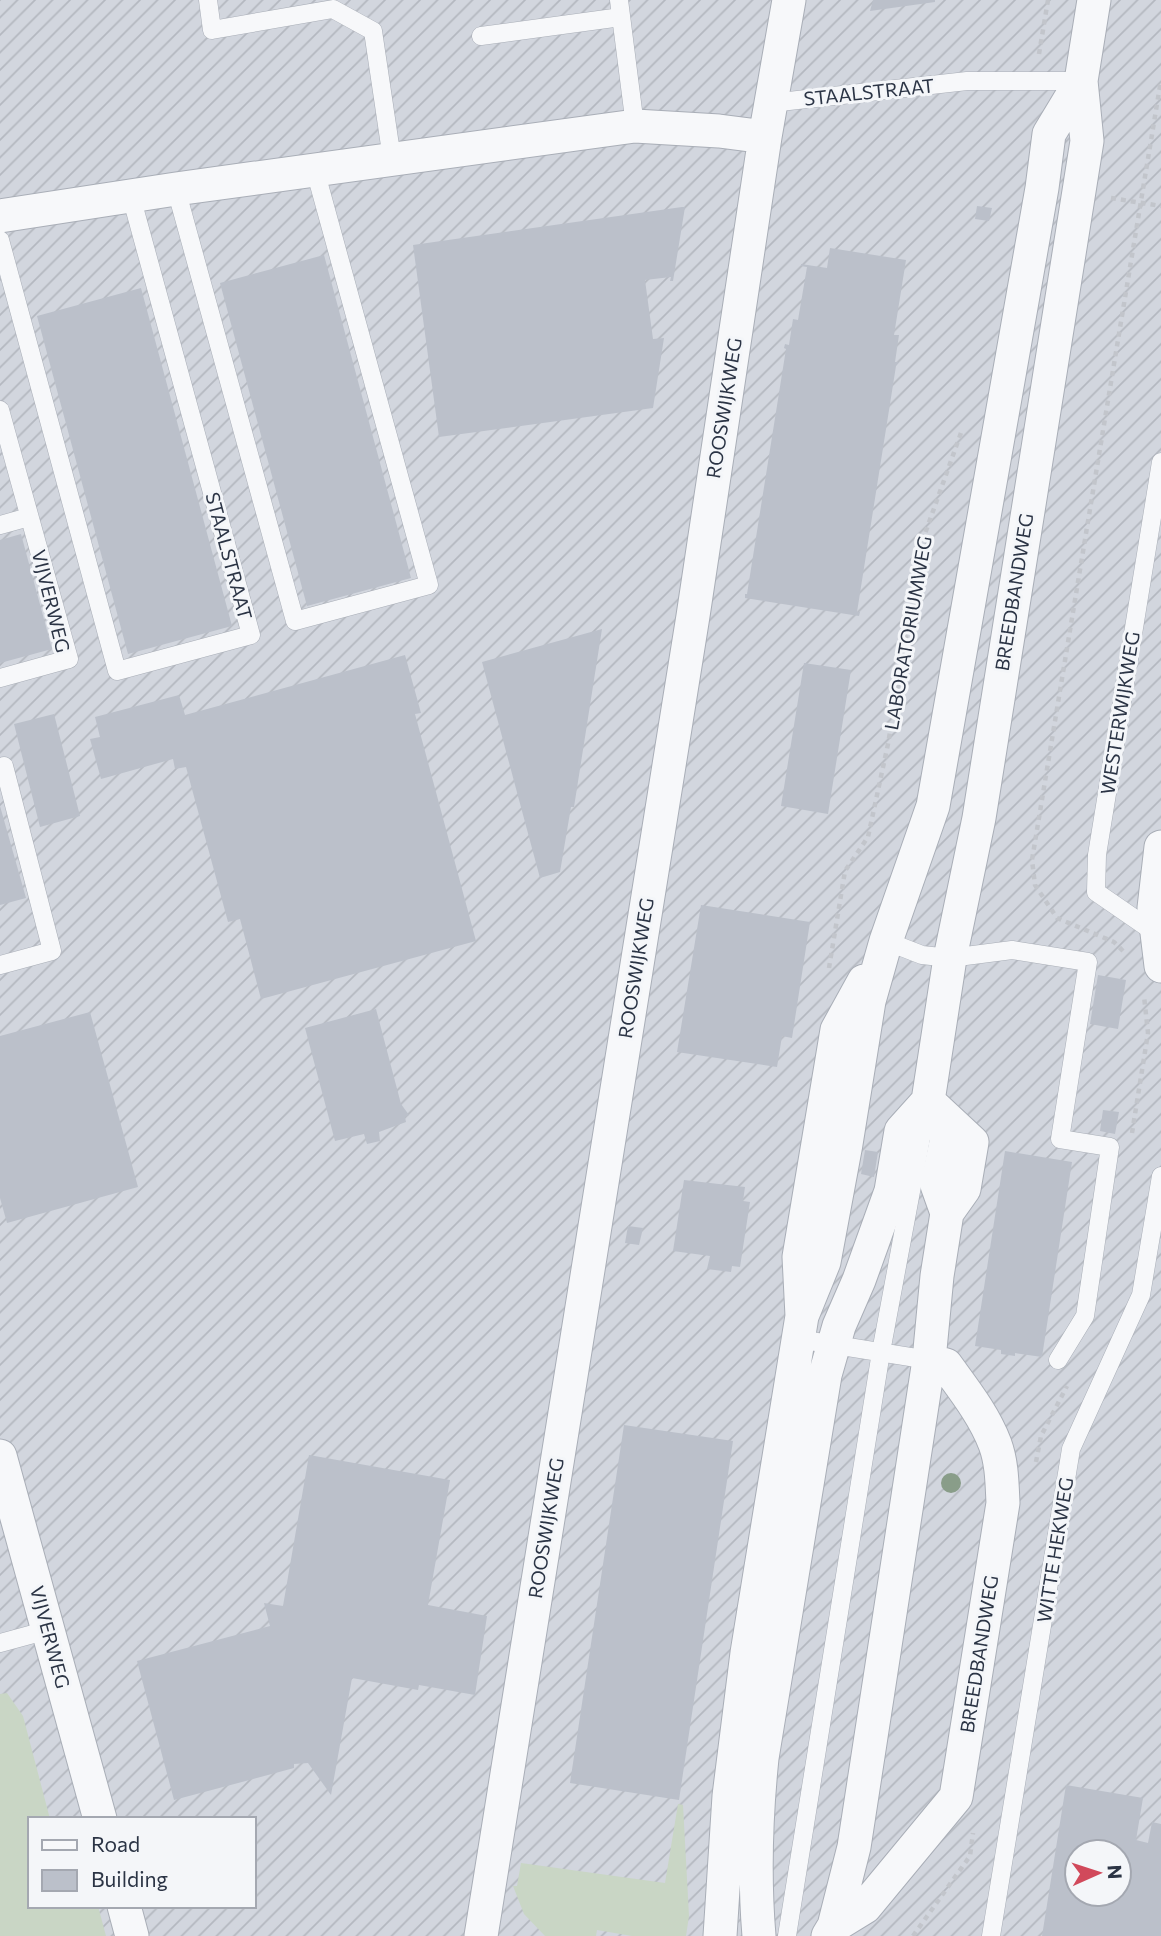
<svg xmlns="http://www.w3.org/2000/svg" width="1161" height="1936" font-family="Commissioner,sans-serif">
  <style>
    .industrial { fill: url(#industrial-furrows); fill-rule: evenodd }
    .grass { fill: #c9d6c5 }
    .building { fill: #bbc0ca; fill-rule: evenodd }
    .lines { fill: none; stroke-linecap: round; stroke-linejoin: round }
    .lane-casing { stroke: #a9aeb7; stroke-width: 19 }
    .street-casing { stroke: #a9aeb7; stroke-width: 35 }
    .path { stroke: #c2c5cb; stroke-width: 4.5; stroke-dasharray: 5 5; stroke-linecap: butt }
    .lane { stroke: #f7f8fa; stroke-width: 18 }
    .street { stroke: #f7f8fa; stroke-width: 33 }
    .tree { fill: #899d89 }
    .labels { text-anchor: middle; stroke-width: 6; stroke-linejoin: round; paint-order: stroke }
    .street-label { font-size: 19px; fill: #2b3445; stroke: #f4f6f9 }
  </style>
  <defs>
    <pattern id="industrial-furrows" width="10" height="10" patternUnits="userSpaceOnUse" patternTransform="scale(1.75)"><rect width="10" height="10" fill="#d2d6de"/><path d="M-1 1l2-2M0 10L10 0M9 11l2-2" fill="none" stroke="#b4b8c0"/></pattern>
  </defs>
  <rect width="100%" height="100%" fill="#e4e7ec"/>
  <path class="industrial" d="M0,0H1161V1936H0ZM30,1819H254V1906H30ZM1077,1852H1119V1894H1077Z"/>
  <path class="grass" d="M7,1693L23,1716L50,1819H30V1906H98L106,1936H0V1694Z
    M678,1804L683,1805L689,1916L686,1936H632L597,1930L596,1936H545L524,1914L513,1886H517L521,1863L665,1883Z"/>
  <path class="building" d="M873,0H935V2L870,11Z
    M977,206L992,208L989,221L975,219Z
    M682,207H685L673,281H670L671,277L645,280L653,339L664,338L653,408L439,437L413,245Z
    M830,248L906,260L894,335H899L895,362H899L896,366L857,612H860L859,616L745,598V594H747L786,349L784,348L785,344L789,345L793,319L798,320L807,267L801,266V264L827,268Z
    M324,255L411,578L307,606L220,283Z
    M141,288L232,626L128,654L37,316Z
    M21,534L52,649L0,663V540Z
    M602,629L574,807H571L560,872L540,878L482,662Z
    M405,655L421,713L415,714L476,941L261,999L240,919L228,922L186,767L175,769L173,759L101,779L90,739L100,737L95,717L179,695L185,715Z
    M804,663L851,670L828,814L781,806Z
    M54,714L80,816L40,827L14,724Z
    M0,806L26,898L0,905Z
    M701,905L810,922L792,1038L782,1036L777,1067L677,1052Z
    M1098,975L1126,980L1118,1029L1090,1024Z
    M376,1009L401,1104L409,1115L405,1117L406,1122L379,1132L380,1141L367,1144L364,1134L335,1141L305,1028Z
    M90,1012L138,1187L7,1223L0,1198V1036Z
    M1103,1110L1119,1112L1115,1134L1100,1131Z
    M865,1150L878,1152L874,1177L861,1174Z
    M1005,1151L1072,1162L1042,1357L1015,1353V1356L1001,1354V1350L975,1346Z
    M684,1180L745,1187L743,1201L750,1202L740,1267L732,1266L731,1272L707,1269L710,1256L673,1251Z
    M628,1226L643,1228L639,1245L625,1243Z
    M624,1425L733,1441L679,1800L570,1783Z
    M309,1455L450,1480L428,1605L487,1616L475,1695L419,1685L418,1690L352,1678L331,1795L308,1763L294,1764V1768L174,1800L137,1661L270,1626L264,1603L283,1606Z
    M1066,1785L1143,1798L1136,1840L1148,1843L1152,1822L1161,1824V1936H1042ZM1077,1852H1119V1894H1077Z"/>
  <g class="lines">
    <g class="lane-casing">
      <path id="lane" d="M208,0L212,30L333,9L373,31L392,159
        M619,0L635,126
        M481,36L621,17
        M771,103L967,81H1081
        M176,189L295,621L429,585L315,170
        M0,240L117,671L251,635L131,196
        M0,410L69,659L0,678
        M0,525L29,517
        M1157,934L1096,892L1097,855L1161,462
        M886,941L922,955L950,958L1012,950L1088,962L1060,1139L1110,1147L1085,1316L1058,1360
        M0,965L52,951L4,766
        M798,1339L929,1360
        M0,1643L48,1630
        M787,1936L881,1352L926,1111
        M991,1936L1071,1449L1141,1295L1161,1176"/>
    </g>
    <g class="street-casing">
      <path id="street" d="M0,216L176,189L635,126L719,131L765,137
        M1161,847L1154,908L1161,966
        M932,1110L947,1138L937,1185L947,1213
        M802,1316L824,1262L846,1144L869,1001L886,941L933,806L1042,188L1049,134L1081,81
        M0,1456L100,1819
        M124,1906L132,1936
        M834,1926L854,1847L929,1360L937,1276L947,1213L964,1189L972,1142L928,1101
        M481,1936L693,616L765,137L789,0
        M720,1936L729,1796L747,1653L802,1316L799,1257L837,1030L864,981
        M759,1936C754,1877 756,1817 762,1758L825,1375L839,1326L859,1280L891,1191L901,1131L928,1101L950,958L979,818L1087,141L1081,81L1094,0
        M828,1936L834,1926L865,1907L956,1797L1003,1503C1002,1483 1002,1463 995,1444C984,1415 964,1390 946,1365L929,1360"/>
    </g>
    <path class="path" d="M1039,54L1048,0
      M1111,198L1161,206
      M1123,951L1114,942L1057,918L1035,885L1032,860L1161,80
      M829,968L845,871L868,837L888,744L922,542L962,430
      M1132,1133L1148,1033L1144,996
      M1036,1462L1041,1436L1067,1386
      M913,1936L970,1856L973,1833"/>
    <use href="#lane" class="lane"/>
    <use href="#street" class="street"/>
  </g>
  <circle class="tree" cx="951" cy="1483" r="10"/>
  <g class="labels">
    <g class="street-label">
      <text transform="translate(869 92) rotate(-6)" y="7">STAALSTRAAT</text>
      <text transform="translate(724 408) rotate(-81)" y="7">ROOSWIJKWEG</text>
      <text transform="translate(229 556) rotate(75)" y="7">STAALSTRAAT</text>
      <text transform="translate(1014 592) rotate(-81)" y="7">BREEDBANDWEG</text>
      <text transform="translate(51 601) rotate(76)" y="7">VIJVERWEG</text>
      <text transform="translate(908 633) rotate(-80)" y="7">LABORATORIUMWEG</text>
      <text transform="translate(1120 713) rotate(-81)" y="7">WESTERWIJKWEG</text>
      <text transform="translate(636 968) rotate(-81)" y="7">ROOSWIJKWEG</text>
      <text transform="translate(546 1528) rotate(-81)" y="7">ROOSWIJKWEG</text>
      <text transform="translate(1055 1550) rotate(-81)" y="7">WITTE HEKWEG</text>
      <text transform="translate(50 1637) rotate(75)" y="7">VIJVERWEG</text>
      <text transform="translate(979 1654) rotate(-81)" y="7">BREEDBANDWEG</text>
    </g>
  </g>
  <rect x="28" y="1817" width="228" height="91" fill="#f4f6f9" stroke="#a4a8b1" stroke-width="2"/>
  <rect x="42" y="1840" width="35" height="10" fill="#f7f8fa" stroke="#a4a8b1" stroke-width="2"/>
  <text x="91" y="1852" font-size="21" fill="#2b3445">Road</text>
  <rect x="42" y="1870" width="35" height="21" fill="#bbc0ca" stroke="#a4a8b1" stroke-width="2"/>
  <text x="91" y="1887" font-size="21" fill="#2b3445">Building</text>
  <g transform="translate(1098 1873) rotate(87)"><circle r="33" fill="#f4f6f9" stroke="#a4a8b1" stroke-width="2"/>
  <path d="M0-5L12 26L0 18L-12 26Z" fill="#d1495b"/>
  <text y="-10" font-size="19" font-weight="bold" text-anchor="middle" fill="#2b3445">N</text>
  </g>
</svg>
